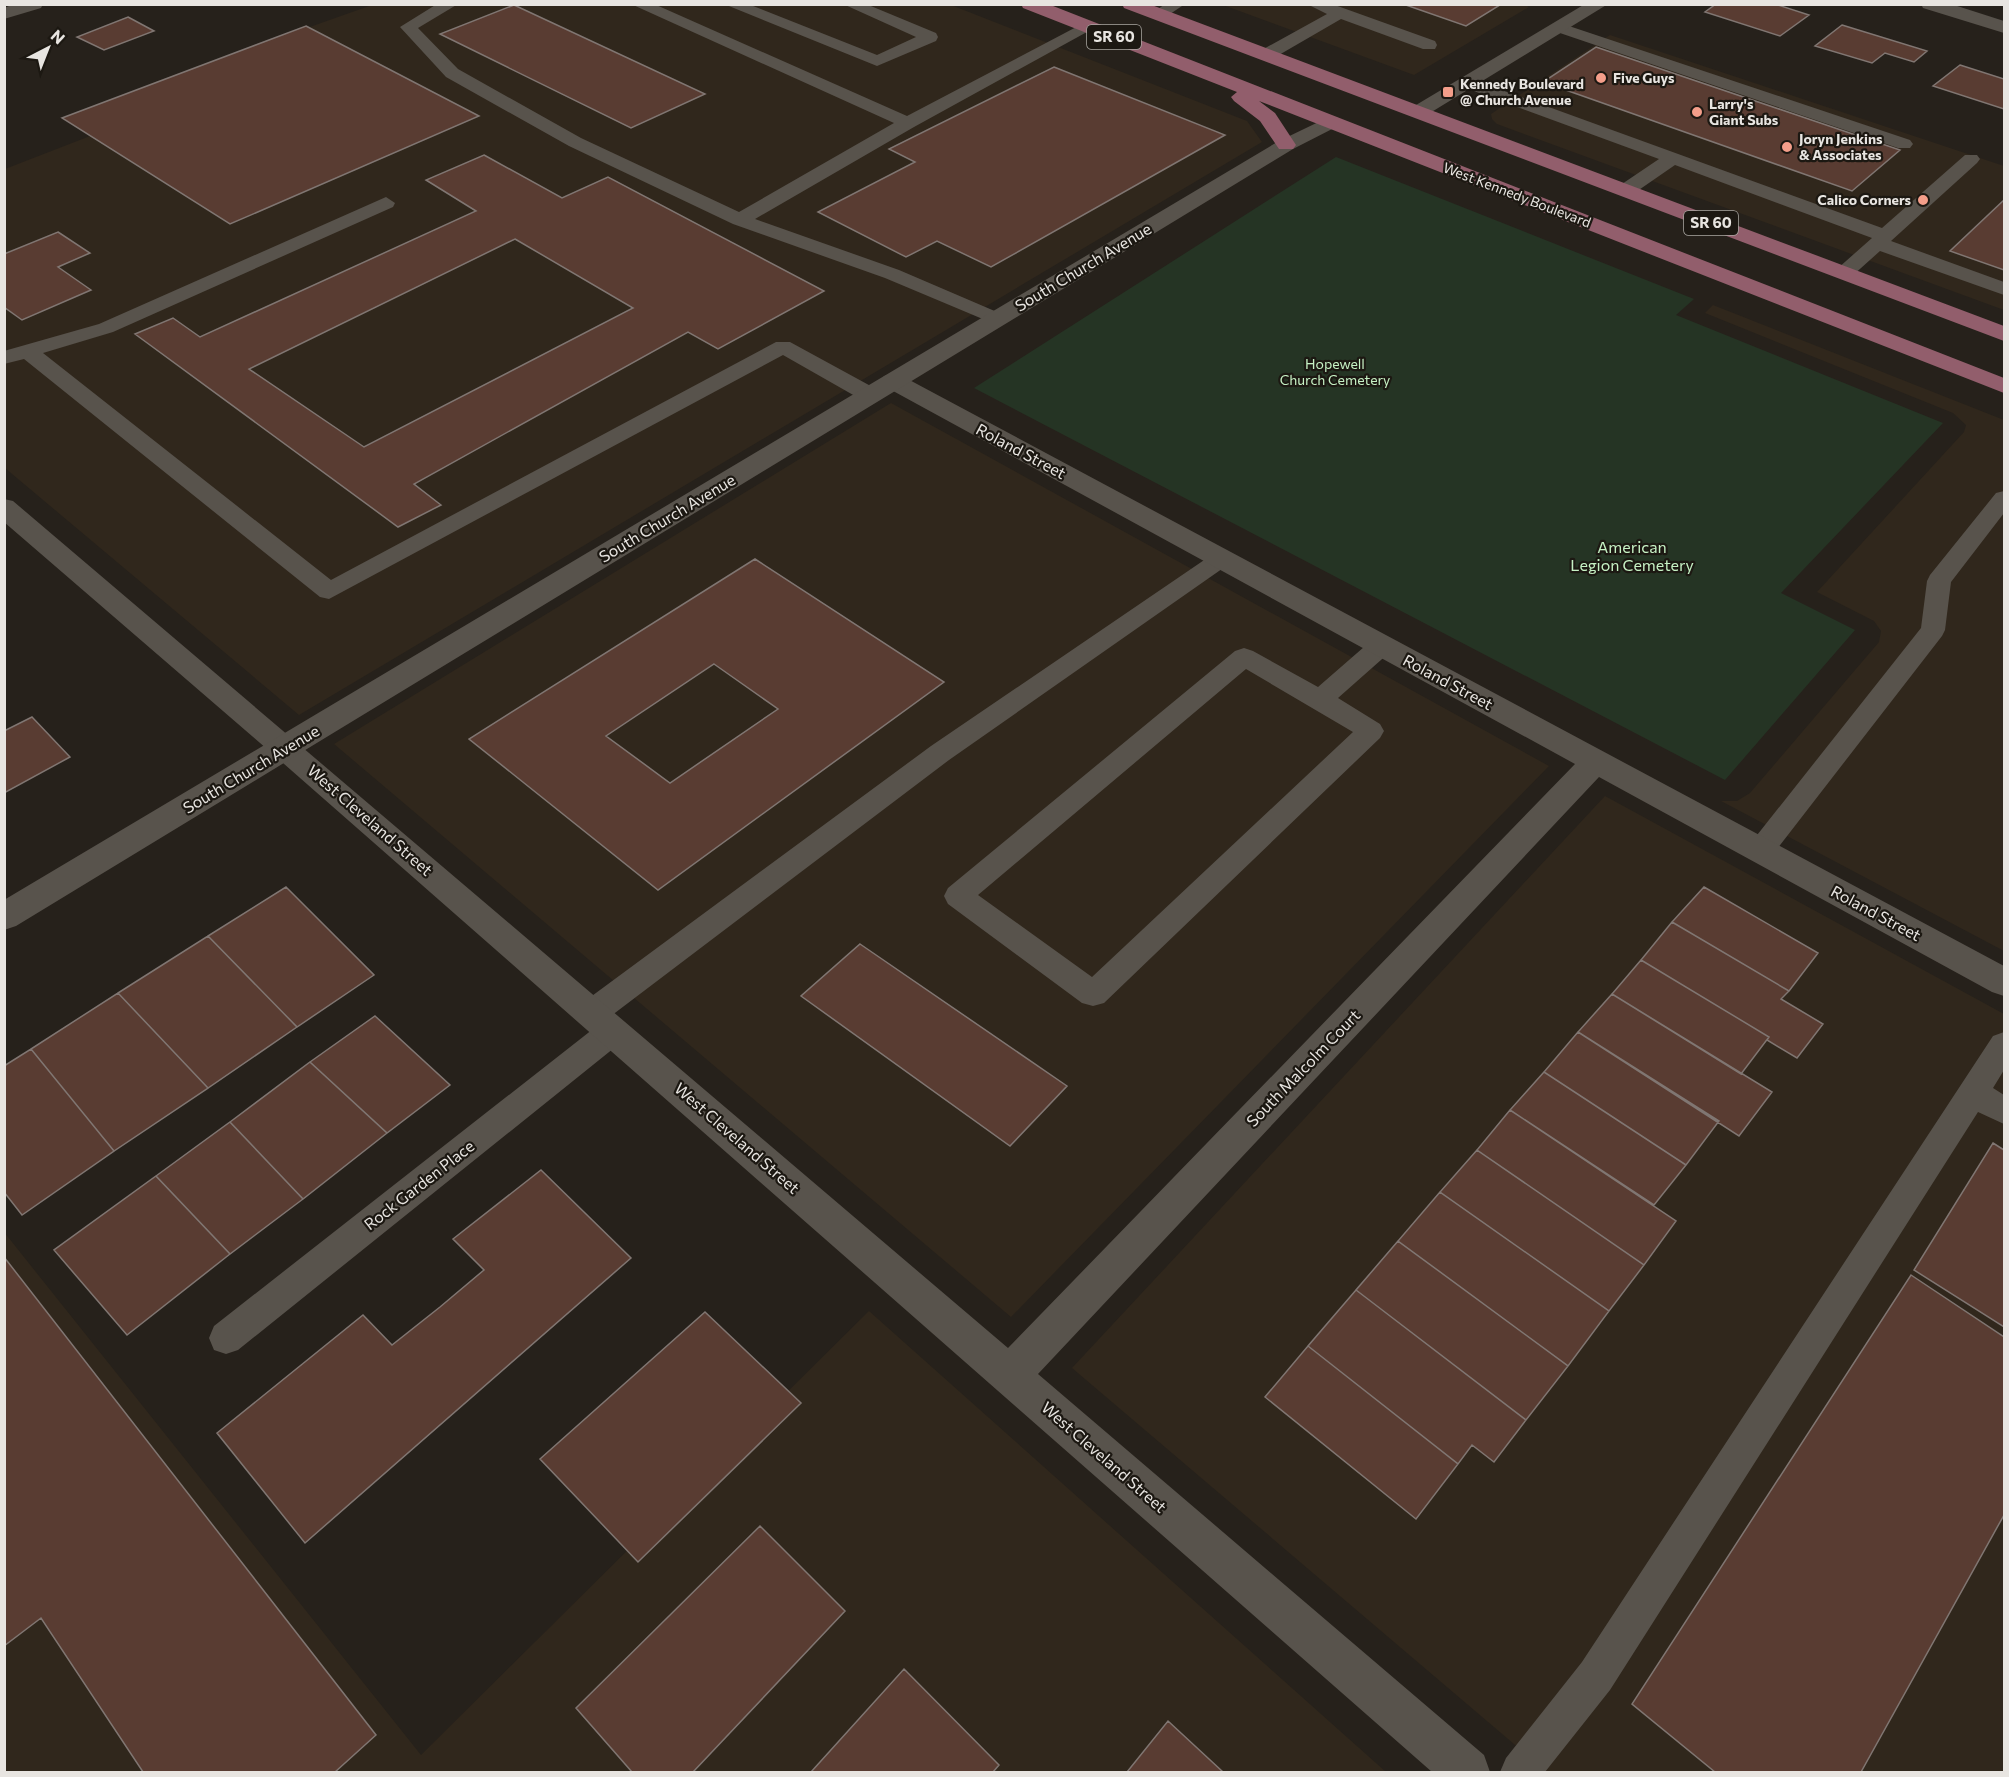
<svg xmlns="http://www.w3.org/2000/svg" width="2009" height="1777" font-family="Commissioner,sans-serif">
  <style>
    .built { fill: #30271c }
    .green { fill: #253424 }
    .building { fill: #593c32; stroke: #807672; stroke-width: 1.5; fill-rule: evenodd }
    .lines { fill: none; stroke-linecap: round; stroke-linejoin: round }
    .service { fill: #58534c; fill-rule: evenodd }
    .minor { fill: #58534c; fill-rule: evenodd }
    .tertiary { fill: #58534c; fill-rule: evenodd }
    .primary { fill: #925e6c; fill-rule: evenodd }
    .poi-dot { fill: #f49e8a; stroke: #1c1812; stroke-width: 2 }
    .labels { text-anchor: middle; stroke-width: 4.5; stroke-linejoin: round; paint-order: stroke }
    .far-poi-label { font-size: 14px; font-weight: bold; fill: #e8e5e1; stroke: #1c1812; text-anchor: start }
    .far-street-label { font-size: 14px; fill: #e8e5e1; stroke: #1c1812 }
    .far-park-label { font-size: 14px; fill: #c6f1c4; stroke: #1c1812 }
    .shield { fill: #1c1812; stroke: #aba8a3; stroke-width: 1.5 }
    .shield-label { font-size: 15px; font-weight: bold; fill: #e8e5e1 }
    .street-label { font-size: 16px; fill: #e8e5e1; stroke: #1c1812 }
    .park-label { font-size: 16px; fill: #c6f1c4; stroke: #1c1812 }
  </style>
  <rect width="100%" height="100%" fill="#26211b"/>
  <path class="built" d="M1523,4L1529,7L1414,75L1223,5Z
    M372,5H951L1247,121L1262,142L299,715L5,468V169L183,100L149,84Z
    M1610,35L2004,166V310L1497,124L1492,119L1491,114Z
    M1713,305L2004,420V951L1721,801H1737L1750,793L1879,642L1881,631L1874,621L1817,592L1964,432L1966,425L1953,413L1705,313Z
    M891,403L1549,766L1011,1317L334,744Z
    M1605,796L2004,1014V1772H1547L1072,1368Z
    M4,1232L421,1755L869,1311L1386,1772H5Z"/>
  <path class="green" d="M1336,157L1694,299L1676,315L1943,423L1781,593L1855,630L1725,780L974,388Z"/>
  <path class="building" d="M1403,4H1497L1500,5L1466,26Z
    M1716,4H1775L1809,15L1780,36L1705,12Z
    M514,5L705,94L631,128L440,34Z
    M128,17L154,31L104,50L77,37Z
    M1842,25L1927,51L1914,62L1885,53L1872,63L1815,46Z
    M306,26L479,116L230,224L62,118Z
    M1596,47L1900,150L1852,191L1543,82Z
    M1960,65L2004,79V109L1933,86Z
    M1054,67L1225,135L991,267L937,241L906,257L818,212L915,162L889,149Z
    M484,155L562,198L608,177L824,291L718,349L688,332L414,484L441,505L398,527L135,334L173,318L200,337L476,211L426,180ZM515,239L633,308L364,447L249,369Z
    M2004,200V270L1950,251Z
    M58,232L90,253L58,267L91,290L22,320L4,307V254Z
    M755,559L944,682L658,890L469,739ZM714,664L778,709L670,783L606,736Z
    M32,717L70,757L4,793V731Z
    M286,887L374,975L297,1027L208,936Z
    M1704,887L1818,953L1789,991L1672,922Z
    M1672,922L1789,991L1781,999L1823,1024L1797,1058L1767,1040L1769,1037L1641,960Z
    M208,936L297,1027L208,1088L118,993Z
    M860,944L1067,1086L1010,1146L801,996Z
    M1641,960L1769,1037L1741,1074L1612,994Z
    M118,993L208,1088L114,1151L31,1049Z
    M1612,994L1772,1092L1739,1136L1578,1032Z
    M375,1016L450,1085L387,1133L310,1062Z
    M1578,1032L1719,1121L1686,1165L1544,1072Z
    M31,1049L114,1151L22,1215L4,1192V1066Z
    M310,1062L387,1133L303,1199L230,1122Z
    M1544,1072L1686,1165L1654,1205L1510,1110Z
    M1510,1110L1676,1221L1644,1265L1477,1150Z
    M230,1122L303,1199L230,1254L156,1176Z
    M1993,1143L2004,1150V1327L1914,1270Z
    M1477,1150L1644,1265L1609,1311L1440,1192Z
    M541,1170L631,1258L305,1543L217,1433L363,1315L392,1345L440,1307L484,1270L453,1239Z
    M156,1176L230,1254L127,1335L54,1250Z
    M1440,1192L1609,1311L1568,1366L1398,1241Z
    M1398,1241L1568,1366L1526,1420L1356,1290Z
    M4,1257L376,1735L335,1772H143L41,1618L4,1646Z
    M1911,1275L2004,1337V1515L1861,1772H1715L1632,1704Z
    M1356,1290L1526,1420L1494,1462L1472,1445L1458,1464L1308,1346Z
    M705,1312L801,1403L638,1562L540,1459Z
    M1308,1346L1458,1464L1416,1519L1265,1397Z
    M760,1526L845,1611L693,1772H632L576,1708Z
    M904,1669L999,1765L993,1772H811Z
    M1168,1721L1223,1772H1127Z"/>
  <g class="lines">
    <path class="service" d="M437,4H458L418,28L458,69L581,138L739,212L894,123L631,4H654L907,116L1082,24H1094L1096,27L914,127L755,219L899,270L1004,315L1007,319L1004,323L997,325L885,278L733,224L569,146L446,77L400,27Z
      M724,4H748L877,55L916,37L843,4H866L936,33L938,37L936,41L877,66Z
      M1165,4H1185L1164,18H1152L1150,15Z
      M1307,4H1332L1435,41L1437,45L1435,49H1423L1341,19L1272,59H1260L1258,55L1260,51L1327,14Z
      M1560,23L1910,140L1913,144L1910,148H1898L1554,31L1552,28L1554,25Z
      M1469,78L1882,228L1965,155H1977L1980,159L1977,163L1891,241L2004,282V295L1880,251L1851,277H1837L1834,273L1837,269L1872,238L1675,165L1633,194H1619L1617,190L1619,186L1659,159L1463,87L1460,83L1463,79Z
      M386,197L395,203L393,207L113,332L43,353L331,580L776,342H790L878,390L881,395L878,400H862L783,355L329,599L320,597L24,359L4,364V351L99,324Z
      M2004,491V513L1951,582L1945,630L1942,636L1770,858L1760,862L1750,858L1746,851L1750,844L1921,628L1927,581L1930,575L1996,493Z
      M1221,551L1229,554L1233,559L1229,564L949,760L603,1022L592,1025L581,1022L577,1013L581,1004L931,746L1213,554Z
      M1381,638L1390,640L1394,646L1390,652L1338,698L1380,724L1384,731L1380,738L1104,1003L1093,1006L1082,1003L948,904L944,896L948,888L1235,651L1244,648L1253,651L1318,687L1372,640ZM1246,669L1353,732L1092,977L978,895Z
      M613,1018L624,1022L628,1031L624,1040L238,1350L226,1354L214,1350L209,1338L214,1326L602,1022Z
      M2004,1032V1070L1993,1088L2004,1095V1124L1978,1112L1610,1690L1545,1772H1500L1506,1758L1582,1662L1993,1036Z"/>
    <path class="minor" d="M14,4H43L41,8L4,19V8Z
      M1585,4H1608L1425,116H1411L1408,112L1411,108Z
      M1921,4H1951L2004,21V33L1923,8Z
      M893,374L902,376L2004,966V996L1992,992L1599,777L1038,1374L1484,1755L1490,1772H1432L275,756L4,522V499L13,501L1008,1348L1575,764L884,386L881,381L884,376Z"/>
    <path class="tertiary" d="M1331,116L1338,118L1341,122L1338,126L1293,149L16,926L4,930V900L1279,141Z"/>
    <path class="primary" d="M1021,4H1048L2004,378V393L1259,101L1275,113L1296,145L1293,149H1279L1260,121L1234,101L1231,97L1237,92L1023,8Z
      M1122,4H1149L2004,326V341L1124,8Z"/>
  </g>
  <g class="poi-dot">
    <circle cx="1601" cy="78" r="6"/>
    <rect x="1442" y="86" width="12" height="12" rx="3"/>
    <circle cx="1697" cy="112" r="6"/>
    <circle cx="1787" cy="147" r="6"/>
    <circle cx="1923" cy="200" r="6"/>
  </g>
  <g class="labels">
    <g class="far-poi-label">
      <text x="1613" y="83">Five Guys</text>
      <text x="1460" y="89">Kennedy Boulevard<tspan x="1460" dy="16">@ Church Avenue</tspan></text>
      <text x="1709" y="109">Larry's<tspan x="1709" dy="16">Giant Subs</tspan></text>
      <text x="1799" y="144">Joryn Jenkins<tspan x="1799" dy="16">&amp; Associates</tspan></text>
      <text x="1911" y="205" text-anchor="end">Calico Corners</text>
    </g>
    <g class="far-street-label">
      <text transform="translate(1517 195) rotate(21)" y="5">West Kennedy Boulevard</text>
    </g>
    <g class="far-park-label">
      <text x="1335" y="369">Hopewell<tspan x="1335" dy="16">Church Cemetery</tspan></text>
    </g>
    <g class="shield">
      <rect x="1087" y="25" width="54" height="24" rx="4.5"/>
      <rect x="1684" y="211" width="54" height="24" rx="4.5"/>
    </g>
    <g class="shield-label">
      <text x="1114" y="42">SR 60</text>
      <text x="1711" y="228">SR 60</text>
    </g>
    <g class="street-label">
      <text transform="translate(1083 267) rotate(-31)" y="6">South Church Avenue</text>
      <text transform="translate(1021 451) rotate(28)" y="6">Roland Street</text>
      <text transform="translate(667 518) rotate(-31)" y="6">South Church Avenue</text>
      <text transform="translate(1448 682) rotate(28)" y="6">Roland Street</text>
      <text transform="translate(251 769) rotate(-31)" y="6">South Church Avenue</text>
      <text transform="translate(370 820) rotate(41)" y="6">West Cleveland Street</text>
      <text transform="translate(1876 913) rotate(28)" y="6">Roland Street</text>
      <text transform="translate(1303 1068) rotate(-46)" y="6">South Malcolm Court</text>
      <text transform="translate(737 1138) rotate(41)" y="6">West Cleveland Street</text>
      <text transform="translate(419 1185) rotate(-38)" y="6">Rock Garden Place</text>
      <text transform="translate(1104 1457) rotate(41)" y="6">West Cleveland Street</text>
    </g>
    <g class="park-label">
      <text x="1632" y="553">American<tspan x="1632" dy="18">Legion Cemetery</tspan></text>
    </g>
  </g>
  <rect width="2009" height="1777" fill="none" stroke="#e8e5e1" stroke-width="12"/>
  <g transform="translate(48 48) rotate(42)" stroke="#1c1812" stroke-width="4.5" paint-order="stroke">
  <path d="M0-4.5L10 22L0 15L-10 22Z" fill="#e8e5e1"/>
  <text y="-9" font-size="16" font-weight="bold" text-anchor="middle" fill="#e8e5e1">N</text>
  </g>
</svg>
